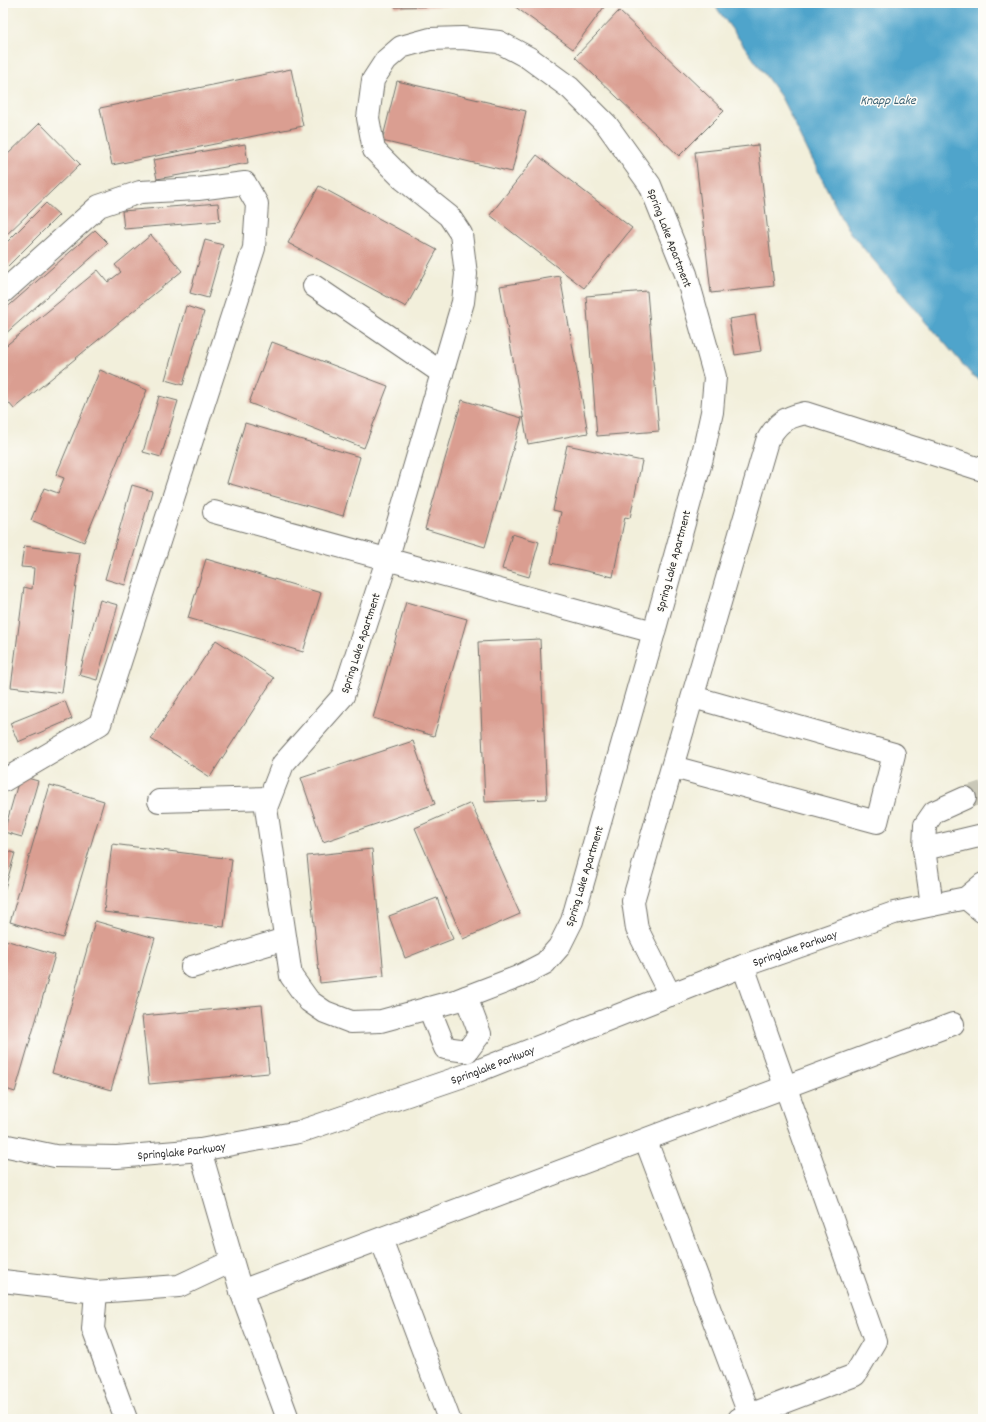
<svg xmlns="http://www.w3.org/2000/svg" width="986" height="1422" font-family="Dekko,sans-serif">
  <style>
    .water { fill: #4fa4cb; stroke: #3d687b }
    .building { fill: #da9e91 }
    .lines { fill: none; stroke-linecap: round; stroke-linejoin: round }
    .minor-tunnel { stroke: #cac8b8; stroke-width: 22; stroke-dasharray: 22 11; stroke-linecap: butt }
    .minor-casing { stroke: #717069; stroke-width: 24 }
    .minor { stroke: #fff; stroke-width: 22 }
    .labels { text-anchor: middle; stroke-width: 3; stroke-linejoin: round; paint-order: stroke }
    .street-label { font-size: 12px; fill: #2b2b2b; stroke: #fdfcf7 }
    .water-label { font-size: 13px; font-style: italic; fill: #3b6173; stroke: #fdfcf7 }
  </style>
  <rect width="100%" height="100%" fill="#fdfcf7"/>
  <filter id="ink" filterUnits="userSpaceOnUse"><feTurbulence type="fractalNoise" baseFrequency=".025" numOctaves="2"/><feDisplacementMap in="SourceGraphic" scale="8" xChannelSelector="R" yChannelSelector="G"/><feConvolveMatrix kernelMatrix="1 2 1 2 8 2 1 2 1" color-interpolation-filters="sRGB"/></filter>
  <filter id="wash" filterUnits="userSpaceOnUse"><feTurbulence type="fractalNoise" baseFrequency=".012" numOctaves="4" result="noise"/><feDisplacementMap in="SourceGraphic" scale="16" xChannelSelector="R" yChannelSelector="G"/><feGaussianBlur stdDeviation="0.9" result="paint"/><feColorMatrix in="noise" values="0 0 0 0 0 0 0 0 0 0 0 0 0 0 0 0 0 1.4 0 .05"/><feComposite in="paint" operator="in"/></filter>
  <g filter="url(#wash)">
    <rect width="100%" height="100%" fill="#f2efdb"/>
    <path class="water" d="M713,3H983V382L971,374L847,229L781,97Z"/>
    <g id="blocks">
      <path class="building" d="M394,3H456V6L395,7Z
        M510,3H607L573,49Z
        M619,11L724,111L679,156L575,57Z
        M291,69L303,126L112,165L100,108Z
        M397,81L526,111L512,172L382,141Z
        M40,123L80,164L3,238V159Z
        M245,144L248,163L157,179L153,160Z
        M758,145L774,286L711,293L695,152Z
        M537,155L632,228L584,288L490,215Z
        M319,186L437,250L406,307L288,243Z
        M46,203L59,215L5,269L3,267V246Z
        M218,203L220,221L124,229L122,211Z
        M95,230L108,243L3,336V311Z
        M151,235L182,271L14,409L3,396V348L98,270L108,282L121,272L115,265Z
        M205,240L223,245L208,298L190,293Z
        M560,276L588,433L528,444L500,286Z
        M647,291L659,431L597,436L586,296Z
        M186,306L204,312L183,385L165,380Z
        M755,315L761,351L735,355L729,319Z
        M272,342L388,386L364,448L249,403Z
        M100,370L147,390L84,542L31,520L44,488L58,493L64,478L56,475Z
        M159,396L178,401L161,457L143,452Z
        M462,400L522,418L485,547L425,529Z
        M245,423L360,457L343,516L227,483Z
        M567,445L642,461L630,518L625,517L613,577L551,563L561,512L553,510Z
        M132,485L152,491L125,585L105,579Z
        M512,534L539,542L529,577L502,569Z
        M24,546L80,553L62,693L11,687L24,587L32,589L34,568L21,567Z
        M206,559L321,593L303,652L188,618Z
        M100,600L118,605L97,680L79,675Z
        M406,602L467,619L434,736L373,718Z
        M540,639L547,799L485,802L478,642Z
        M216,640L274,678L210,777L151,739Z
        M65,701L72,719L18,742L10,723Z
        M413,741L435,804L323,842L301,778Z
        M20,776L38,781L22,837L4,832Z
        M50,785L104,801L63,938L10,922Z
        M471,803L520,914L463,939L415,828Z
        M112,844L232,859L224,927L104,912Z
        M372,849L384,976L320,983L307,856Z
        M3,850L15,853L3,895Z
        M437,898L453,939L405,958L389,916Z
        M95,921L155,938L111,1090L52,1073Z
        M5,940L55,955L15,1092L3,1088V946Z
        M262,1005L269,1073L149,1084L142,1016Z"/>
    </g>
  </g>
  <g filter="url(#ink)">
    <use href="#blocks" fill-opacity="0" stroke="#717069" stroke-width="1"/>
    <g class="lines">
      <path class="minor-tunnel" d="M965,798L983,792"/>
      <g class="minor-casing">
        <g id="minor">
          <path d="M462,38L499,42L529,58L570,88L607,125L650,185L686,274L715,377L712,412L702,458L654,632L572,921L559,947L545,963L518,977L458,1000L381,1021L351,1022L325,1012L309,1001L291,976L266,808L283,764L343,696L387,560L463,302L466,274L461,234L449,216L404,180L374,150L368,118L373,80L386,60L401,47L430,39Z"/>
          <path d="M314,286L442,373"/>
          <path d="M3,292L99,206L140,192L198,189L245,183L257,204L254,248L100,724L3,781"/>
          <path d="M214,512L654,632"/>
          <path d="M673,767L877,822L894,754L693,697"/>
          <path d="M159,801L269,798"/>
          <path d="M924,849L925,825L934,812L965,798"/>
          <path d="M966,898L983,912"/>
          <path d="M932,905L924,849L983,835"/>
          <path d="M192,967L285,939"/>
          <path d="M670,995L637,929L633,901L767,441C778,422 784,418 805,413L983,470"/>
          <path d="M466,997L480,1034L467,1051"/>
          <path d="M429,1008L445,1048L467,1051"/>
          <path d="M646,1141L751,1419"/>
          <path id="s1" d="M3,1145L55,1156L117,1157L200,1150L299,1132L475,1072L743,966L894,913L966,898L983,884"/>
          <path d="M200,1150L241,1291L288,1419"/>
          <path d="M381,1239L449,1419"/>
          <path d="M3,1281L96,1292L179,1286L232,1261"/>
          <path d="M241,1291L953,1024"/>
          <path d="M96,1292L93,1329L126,1419"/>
          <path d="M739,1419L855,1375L875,1341L743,966"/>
        </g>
      </g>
      <use href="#minor" class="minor"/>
    </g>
  </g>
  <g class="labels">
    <g class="street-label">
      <text transform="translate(670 238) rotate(69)" y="4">Spring Lake Apartment</text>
      <text transform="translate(673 561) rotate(-75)" y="4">Spring Lake Apartment</text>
      <text transform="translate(360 643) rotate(-72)" y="4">Spring Lake Apartment</text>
      <text transform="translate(584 876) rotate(-73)" y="4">Spring Lake Apartment</text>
      <text dy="4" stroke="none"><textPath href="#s1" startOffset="828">Springlake Parkway</textPath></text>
      <text dy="4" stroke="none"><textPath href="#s1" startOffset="504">Springlake Parkway</textPath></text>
      <text dy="4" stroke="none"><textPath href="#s1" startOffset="180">Springlake Parkway</textPath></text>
    </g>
    <g class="water-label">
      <text x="888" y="104">Knapp Lake</text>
    </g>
  </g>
  <rect width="986" height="1422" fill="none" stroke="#fdfcf7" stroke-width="16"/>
</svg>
